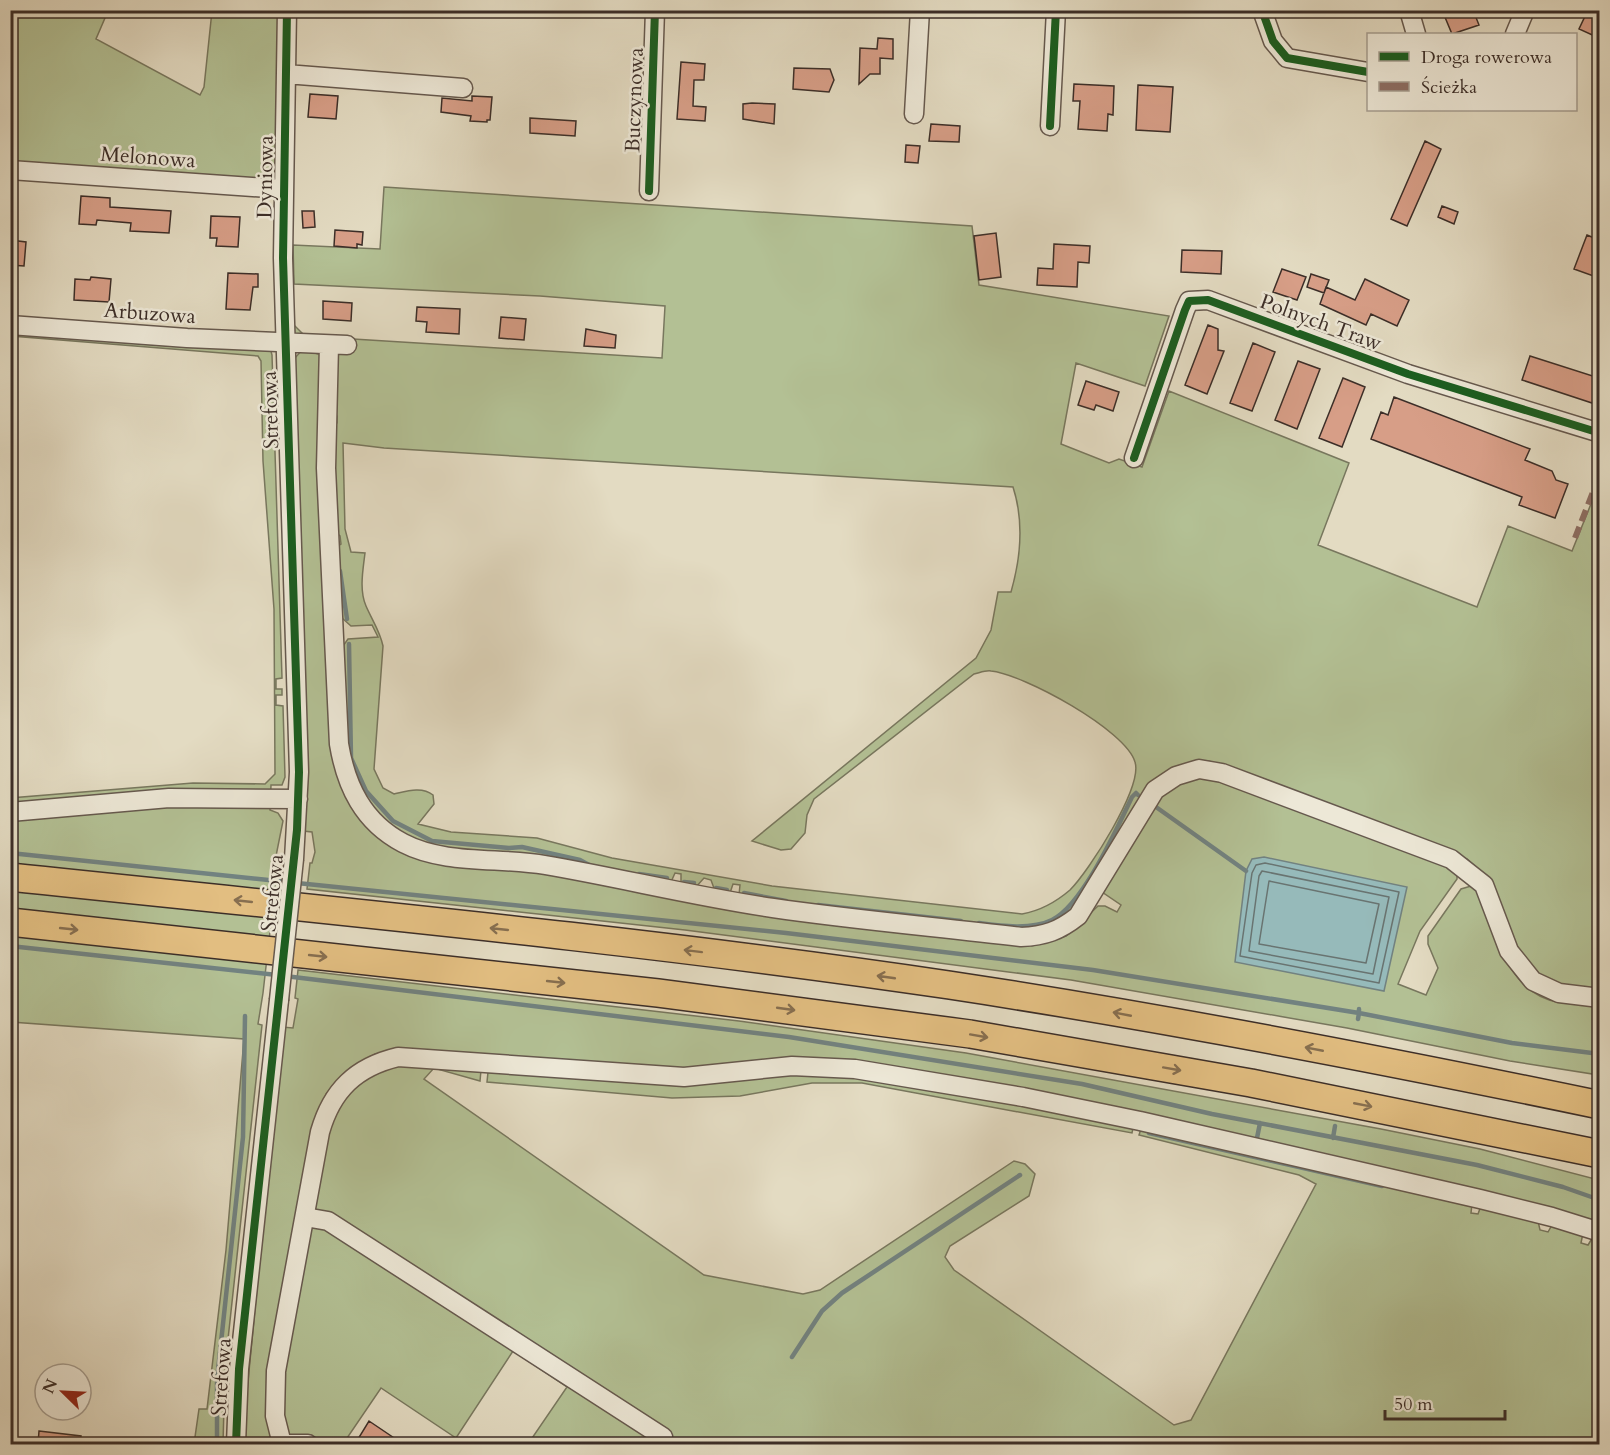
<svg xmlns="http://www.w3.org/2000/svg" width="1610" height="1455" font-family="Cardo,serif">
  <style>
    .green { fill: #b3c094; stroke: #78775e; stroke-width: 1.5; fill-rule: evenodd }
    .water { fill: #96baba; stroke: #728280; stroke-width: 1.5 }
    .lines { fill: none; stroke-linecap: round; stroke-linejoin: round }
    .shore { stroke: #697471; stroke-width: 1.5 }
    .stream { stroke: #728280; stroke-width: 4.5 }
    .building { fill: #d79e87; stroke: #3c2e28; stroke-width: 1.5 }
    .minor-casing { stroke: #66594e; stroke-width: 21 }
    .highway-casing { stroke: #3c2e28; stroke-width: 30 }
    .minor { stroke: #ede8d7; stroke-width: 18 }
    .highway { stroke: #e2be81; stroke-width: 27 }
    .minor-bridge-casing { stroke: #66594e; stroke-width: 21; stroke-linecap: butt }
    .minor-bridge { stroke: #ede8d7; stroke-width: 18 }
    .quiet { stroke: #8d6e63; stroke-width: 6; stroke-dasharray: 12 6; stroke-linecap: butt }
    .cycleway-casing { stroke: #ede8d7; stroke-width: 11 }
    .cycleway { stroke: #1b5e20; stroke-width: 8 }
    .oneway { stroke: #876f50 }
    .labels { text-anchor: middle; stroke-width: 5; stroke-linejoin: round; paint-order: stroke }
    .street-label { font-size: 21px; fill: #3c2e28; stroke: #ede8d7 }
  </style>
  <rect width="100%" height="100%" fill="#e3dbc2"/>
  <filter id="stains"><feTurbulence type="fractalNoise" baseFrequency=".00333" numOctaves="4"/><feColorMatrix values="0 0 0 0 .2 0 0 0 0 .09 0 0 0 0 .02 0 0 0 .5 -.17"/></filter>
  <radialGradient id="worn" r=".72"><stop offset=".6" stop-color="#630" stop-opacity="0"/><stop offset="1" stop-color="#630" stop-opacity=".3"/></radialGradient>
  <path class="green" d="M10,11H108L96,39L200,95L204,87L212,11H280L275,182L11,163Z
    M384,187L972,226L979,285L1169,316L1145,386L1076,363L1061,444L1109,463L1119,459L1142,467L1169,391L1349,463L1318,545L1477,607L1508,526L1572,551L1599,484V992L1548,983L1522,959L1487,877L1467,859L1209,761L1175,767L1148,784L1078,907L1039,930L974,928L739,895L740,885L733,884L730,893L715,891L711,880L704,878L695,888L681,885V874L675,873L671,882L424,846L382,822L348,769L343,646L348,639L378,637L372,625L351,626L342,618L334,548L341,544L340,536L334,531L332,427L337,423V416L334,415L333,359L294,335L291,326L294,325L305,336L662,358L665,306L540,296L294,284L293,245L380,249ZM343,443L384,448L1013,487C1024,521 1021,557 1011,592H998L991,630L976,658L752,841L781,850L791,849L805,833L807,815L814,799L974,674C979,673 986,670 991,671C1023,674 1126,730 1135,762C1143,787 1089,871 1070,890C1056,902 1039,911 1022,914L772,886L612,858L537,838L451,832L418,824L434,804L433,795C422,786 407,791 394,794L383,788L374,769L383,646C380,631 372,620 366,606C359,590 363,570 365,553L351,552L345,529Z
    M10,330L270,347L272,355L282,678L276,679V689H282V695H276V705L283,706L285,777L282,785H271L270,810L278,813L283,821L275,861H278L263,993L258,1024L262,1025L225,1367L223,1444H194L199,1409H207L226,1250L244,1039L11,1022L10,798L193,783L265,784L275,774L274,609L263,461L261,361L258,356L11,336Z
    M303,349L321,355L334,727L375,828L501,864L1023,942L1032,946L1066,936L1098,906H1105L1117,912L1121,905L1102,892L1149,806L1179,781L1212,776L1457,871V879L1420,931L1398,984L1426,995L1438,968L1428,944V936L1461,889L1471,886L1478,890C1494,929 1507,994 1558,1002C1564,1003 1570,1000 1576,999C1584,999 1592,1001 1599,1001V1075L1510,1061L1347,1028L1071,980L685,930L307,889L310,863H312L315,852L312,832L303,831L294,359Z
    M298,970L739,1021L966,1053L1381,1129L1480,1149L1599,1180V1228L929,1075L709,1070L375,1054L350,1068L326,1094L274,1444H242L282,1027L293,1028L298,999L295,998Z
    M393,1063L481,1070L480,1081L434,1068L424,1079L704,1275L803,1294L820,1290L1014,1161L1025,1164L1035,1174L1029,1196L950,1246L945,1257L954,1270L1174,1425L1191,1420L1316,1184L1299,1175L1139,1135L1141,1129L1472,1204L1471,1213L1478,1214L1481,1206L1538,1221L1540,1230L1548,1232L1552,1225L1583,1233L1581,1243L1588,1245L1593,1237L1599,1236V1444H528L567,1387L513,1351L456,1438L381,1388L343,1444C324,1444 309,1438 291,1435L288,1434L279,1401L327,1126L347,1090Z
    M802,1069L920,1083L1133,1128L1132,1133L862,1083H812L740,1096L672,1098L487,1082L488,1072Z"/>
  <path class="water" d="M1264,857L1407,887L1384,991L1235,962L1246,871L1252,859Z"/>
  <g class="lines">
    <path class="shore" d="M1265,863L1399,892L1379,983L1240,956L1252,873L1256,865Z
      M1262,871L1389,897L1373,974L1249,951L1259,876Z
      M1269,881L1379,904L1366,963L1259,944Z"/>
    <path class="stream" d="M340,571L347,619
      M349,644L351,758L366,791L393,821L432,841L509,848L522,847L580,860L589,865
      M1156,807L1246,871
      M10,853L288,882
      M639,874L667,878
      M684,882L694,883
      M297,883L786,933L1093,970L1359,1013V1009
      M716,888L727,890
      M744,893L786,901
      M818,905L961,921
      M979,923C1001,926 1032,930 1052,920C1083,905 1117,828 1132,797L1136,793L1138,795
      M10,946L277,975
      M285,976L789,1037L1082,1084L1212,1114L1477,1165L1563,1187L1600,1200
      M1358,1019L1359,1013L1512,1043L1600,1054
      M1149,1133L1382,1186
      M1257,1138L1260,1123
      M1333,1138L1335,1126
      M1596,1241L1600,1242
      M792,1357L822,1311L842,1293L1020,1175
      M217,1444V1380L243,1137L245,1016"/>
  </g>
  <path class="building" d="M1442,10H1473L1479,25L1452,34Z
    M1588,10H1599V38L1579,29Z
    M878,38L893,39V59L880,58V74H870L859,84L860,48L877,49Z
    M681,62L705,64L704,80H694L693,106L706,107L705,121L677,119Z
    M794,68L830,69L834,80L829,92L793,89Z
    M1074,84L1114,86L1113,115L1108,114L1107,131L1078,129L1080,101H1073Z
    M1138,85L1173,87L1170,132L1136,130Z
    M310,94L338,96L336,119L308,117Z
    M472,96L492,97L490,120H487V122L470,121L471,116L441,112L442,98L472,101Z
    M752,103L775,104L774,124L743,119V104Z
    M530,118L576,121L575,136L530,133Z
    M931,124L960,126L959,142L929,141Z
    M1425,141L1441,149L1407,226L1391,219Z
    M906,145L920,146L918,163L905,162Z
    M81,196L110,198V207L171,211L169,233L130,231L131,223L97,220L96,225L79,224Z
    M1442,206L1458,212L1454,224L1438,217Z
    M302,211H314L315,227L303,228Z
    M211,216L240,217L238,247L216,246L217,238H210Z
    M335,230L363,232L362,245L357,244V248L334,246Z
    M996,233L1001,277L979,280L974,236Z
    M1587,235L1599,240V278L1574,269Z
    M10,240L26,242L24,266L10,265Z
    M1054,244L1090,246L1089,263L1078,262L1077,287L1037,285L1038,268L1053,269Z
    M1182,250L1222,251L1221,274L1181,272Z
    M1282,269L1306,277L1297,300L1273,292Z
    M228,273L258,274V287H253L250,310L226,309Z
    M1311,274L1329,280L1324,293L1307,287Z
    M91,277L111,279L109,302L74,300L75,279L90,280Z
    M1365,279L1409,300L1397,326L1371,314L1366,325L1320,304L1326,287L1355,300Z
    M323,301L352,303L351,321L323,319Z
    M417,307L460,309L459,334L426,332L427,322L416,321Z
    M501,317L526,319L524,340L499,338Z
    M1208,325L1218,329V350L1224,351L1207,394L1185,385Z
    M586,329L616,335L615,348L584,346Z
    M1253,343L1275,352L1252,411L1230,403Z
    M1530,356L1599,378V403L1593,401L1592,403L1522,380Z
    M1298,361L1320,369L1297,429L1275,420Z
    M1343,378L1365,387L1342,447L1319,438Z
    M1086,381L1119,392L1113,411L1096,405L1094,410L1078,405Z
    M1394,397L1530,449L1525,460L1552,471L1556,480L1568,484L1555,518L1519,505L1522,497L1371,439L1381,412L1388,415Z
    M369,1421L403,1444H366L358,1439Z
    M39,1431L81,1436L80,1444H38Z"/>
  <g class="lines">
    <g class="minor-casing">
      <path id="minor" d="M287,10L283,258L299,772L294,859
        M1262,10L1273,41L1287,58L1368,72
        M1409,10L1416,34
        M1515,34L1525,10
        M286,74L463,88
        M914,114L920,10
        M1050,126L1056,10
        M10,170L282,189
        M649,191L655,10
        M10,325L187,338L347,345
        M329,345L326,468L339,744C346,786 363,822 403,843C445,865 499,857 545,865C621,878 697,897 773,908C855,920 938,927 1021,937C1045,936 1059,931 1078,916L1155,790L1176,776L1199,769L1222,773L1451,859L1484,885L1509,951L1533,981L1559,993L1600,998
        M1134,458L1185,310L1189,301L1208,300L1408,374L1600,433
        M10,812L169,798L298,799
        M305,1217L328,1221L663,1437
        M236,1444L239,1369L279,1000
        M282,1444L275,1416L276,1371L320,1132C332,1090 356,1067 398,1057L684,1077L792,1066L855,1069L1023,1097L1140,1121L1480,1199L1552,1217L1600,1232
        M284,1444H308"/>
    </g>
    <g class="highway-casing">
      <path id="highway" d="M10,877C323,910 637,939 949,985C1167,1018 1384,1060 1600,1105
        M10,922L658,993L970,1034L1251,1083L1600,1154"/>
    </g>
    <use href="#minor" class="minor"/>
    <use href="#highway" class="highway"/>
    <g class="minor-bridge-casing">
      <path id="minor-bridge" d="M279,1000L294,859"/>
    </g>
    <use href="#minor-bridge" class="minor-bridge"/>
    <path class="quiet" d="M1575,538L1600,474"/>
    <g class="cycleway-casing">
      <path id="cycleway" d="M1262,10L1273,41L1287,58L1368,72
        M1050,126L1056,10
        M649,191L655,10
        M1134,458L1185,310L1189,301L1208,300L1408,374L1600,433
        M236,1444L239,1369L297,830L299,772L283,258L287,10"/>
    </g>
    <use href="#cycleway" class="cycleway"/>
  </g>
  <defs><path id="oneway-shaft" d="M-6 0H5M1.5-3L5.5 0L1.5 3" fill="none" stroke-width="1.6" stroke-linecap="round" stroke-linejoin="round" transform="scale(1.5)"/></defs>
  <g class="oneway">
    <use href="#oneway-shaft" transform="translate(243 901) rotate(-174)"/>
    <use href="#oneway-shaft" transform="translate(69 929) rotate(6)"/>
    <use href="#oneway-shaft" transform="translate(499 929) rotate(-174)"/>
    <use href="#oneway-shaft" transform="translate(693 951) rotate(-173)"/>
    <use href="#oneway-shaft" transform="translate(318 956) rotate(6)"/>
    <use href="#oneway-shaft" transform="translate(886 977) rotate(-172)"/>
    <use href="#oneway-shaft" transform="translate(556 982) rotate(6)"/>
    <use href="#oneway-shaft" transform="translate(786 1009) rotate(8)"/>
    <use href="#oneway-shaft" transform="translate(1122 1014) rotate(-169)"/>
    <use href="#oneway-shaft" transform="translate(979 1036) rotate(10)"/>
    <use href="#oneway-shaft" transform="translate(1314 1049) rotate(-169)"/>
    <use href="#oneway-shaft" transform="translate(1172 1069) rotate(10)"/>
    <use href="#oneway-shaft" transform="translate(1363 1105) rotate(11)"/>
  </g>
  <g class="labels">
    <g class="street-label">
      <text transform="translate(634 100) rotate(-88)" y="7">Buczynowa</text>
      <text transform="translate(148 157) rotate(4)" y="7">Melonowa</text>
      <text transform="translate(265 177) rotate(-89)" y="7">Dyniowa</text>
      <text transform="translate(150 313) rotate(4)" y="7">Arbuzowa</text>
      <text transform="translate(1321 322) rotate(20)" y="7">Polnych Traw</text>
      <text transform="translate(270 410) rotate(-92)" y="7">Strefowa</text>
      <text transform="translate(272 893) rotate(-84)" y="7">Strefowa</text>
      <text transform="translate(221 1377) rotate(-86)" y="7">Strefowa</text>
    </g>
  </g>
  <rect width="1610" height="1455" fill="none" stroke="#e3dbc2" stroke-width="36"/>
  <rect x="12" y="12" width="1586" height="1431" fill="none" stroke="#3c2e28" stroke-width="3"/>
  <rect x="18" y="18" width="1574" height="1419" fill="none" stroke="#3c2e28" stroke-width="1.5"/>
  <rect x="1367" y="33" width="210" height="78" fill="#ede8d7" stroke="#a69e91" stroke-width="1.5"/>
  <rect x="1379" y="52" width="30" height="9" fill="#1b5e20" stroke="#a69e91" stroke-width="1.5"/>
  <text x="1421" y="63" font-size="18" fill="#3c2e28">Droga rowerowa</text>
  <rect x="1379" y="82" width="30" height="9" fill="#8d6e63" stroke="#a69e91" stroke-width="1.5"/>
  <text x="1421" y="93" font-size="18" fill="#3c2e28">Ścieżka</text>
  <g transform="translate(63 1392) rotate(294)"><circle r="28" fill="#ede8d7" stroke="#a69e91" stroke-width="1.5"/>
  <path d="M0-4.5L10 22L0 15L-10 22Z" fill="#8f2418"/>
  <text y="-9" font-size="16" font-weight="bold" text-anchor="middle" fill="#3c2e28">N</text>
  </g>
  <path d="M1385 1410v9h120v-9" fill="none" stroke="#3c2e28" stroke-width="3"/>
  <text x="1394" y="1410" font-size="18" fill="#3c2e28" stroke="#ede8d7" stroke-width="4.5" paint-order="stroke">50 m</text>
  <rect width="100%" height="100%" filter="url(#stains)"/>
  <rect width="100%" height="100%" fill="url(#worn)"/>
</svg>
